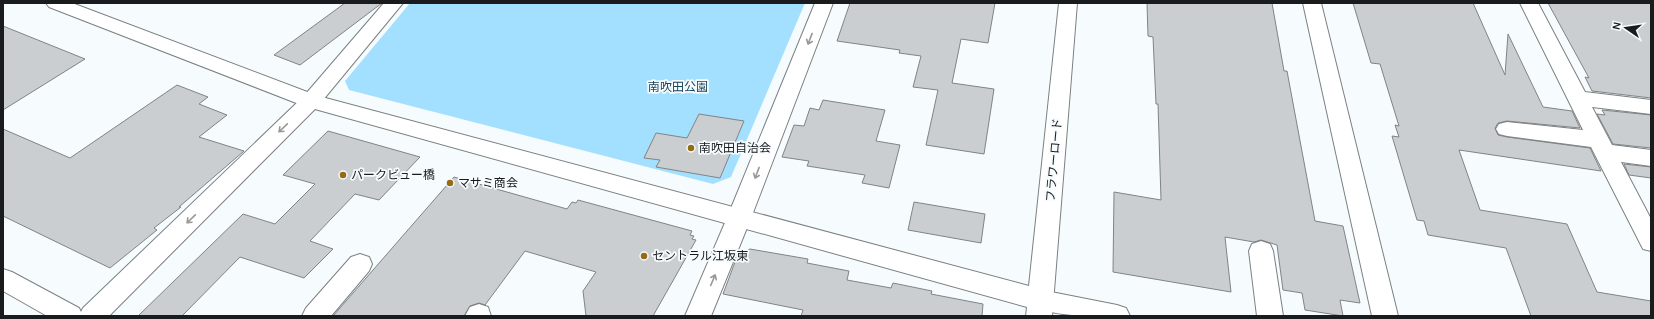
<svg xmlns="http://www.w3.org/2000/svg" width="1654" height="319" font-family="Karla,'Noto Sans JP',sans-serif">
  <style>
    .green { fill: #a3e0ff }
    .building { fill: #caced1; stroke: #808486 }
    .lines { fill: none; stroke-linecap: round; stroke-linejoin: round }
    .street-casing { stroke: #7b8082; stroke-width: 2 }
    .secondary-casing { stroke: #7b8082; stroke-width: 2 }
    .street { fill: #fff; fill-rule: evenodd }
    .secondary { fill: #fff; fill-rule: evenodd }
    .oneway { stroke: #989899 }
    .poi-dot { fill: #946c15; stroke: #f6fbfe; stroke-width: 1.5 }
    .labels { text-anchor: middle; stroke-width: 3.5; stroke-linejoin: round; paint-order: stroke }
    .park-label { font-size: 12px; fill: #184559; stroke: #f6fbfe }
    .poi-label { font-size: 12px; fill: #191b1c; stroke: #f6fbfe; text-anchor: start }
    .street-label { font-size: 12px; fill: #191b1c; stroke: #f6fbfe }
  </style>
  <rect width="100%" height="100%" fill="#f6fbfe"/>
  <path class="green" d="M410,3H805L731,177L713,184L349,90L345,81Z"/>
  <path class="building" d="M345,3H382L300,65L274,55Z
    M850,3H995L988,43L961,39L952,83L994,89L984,154L926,145L938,90L913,87L921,56L899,53L900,50L837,41Z
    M1147,3H1272L1284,71H1287L1315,221L1343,226L1360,303L1340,300L1343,316L1305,310L1302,293L1283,290L1277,245L1261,240L1254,242L1225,237L1231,292L1113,272L1114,192L1161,200L1158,104H1156L1153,37L1148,36Z
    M1353,3H1473L1505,75L1508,34L1543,107L1572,111L1580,128L1507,121L1498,123L1495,128L1498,135L1507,137L1590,148L1601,171L1459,150L1480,210L1567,224L1597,292L1651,301V316H1531L1506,248L1428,235L1424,221L1417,220L1392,136L1399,137L1395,125L1399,126L1380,64L1371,63Z
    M1548,3H1651V98L1592,91L1585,77L1589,78Z
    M3,26L85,59L3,110Z
    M177,85L208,97L199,104L227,115L199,137L244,151L179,207H181L154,228L157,230L110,268L3,216V129L70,158Z
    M823,100L885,110L876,141L900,145L889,188L862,183L865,175L807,166L809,161L782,157L794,125L804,126L810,108L819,110Z
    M1602,110L1651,115V148L1613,144L1597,114L1605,115Z
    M699,114L744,121L720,178L656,167L660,160L644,158L656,133L687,138Z
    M328,131L420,157L379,200L355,194L310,241L333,249L304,278L240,257L182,316H138L243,214L275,224L315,184L283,175Z
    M1624,164L1651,167V178L1629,175Z
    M454,177L567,209L572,202L576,203L578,200L692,231L690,235L694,236L692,239L696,240L653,316H586L583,291L596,272L525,251L485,305L479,303L470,306L464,316H333Z
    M914,202L985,214L981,243L908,230Z
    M750,249L808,259L807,263L849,271L847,280L891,288L893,283L932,291L931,294L983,304L982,316H801L803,310L723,294L738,254Z"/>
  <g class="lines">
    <g class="street-casing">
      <path id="street" d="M384,3H403L318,106L109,316H47L3,291V269L12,272L79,308L81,312L83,308L304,96Z
        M815,3H833L751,218L711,316H685L727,218Z
        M1303,3H1321L1398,316H1372Z
        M1520,3H1538L1585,92L1651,100V114L1592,107L1612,145L1651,150V166L1621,162L1651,219V251L1643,249L1591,147L1507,136L1499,134L1496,129L1499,124L1507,122L1583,130Z
        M1261,241L1270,244L1273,251L1283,316H1257L1249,251L1252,244Z
        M360,254L369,257L372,264L369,271L331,316H302L306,308L351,257Z
        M1041,290L1117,305L1126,308L1130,316C1097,316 1064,318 1032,307L1028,300L1032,293Z
        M479,304L488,307L491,316H465L470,307Z"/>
    </g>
    <g class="secondary-casing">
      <path id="secondary" d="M46,3H72L318,96L1029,286L1059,3H1077L1052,316H1026L1027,307L304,106L49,7Z"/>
    </g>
    <use href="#street" class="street"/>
    <use href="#secondary" class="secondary"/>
  </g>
  <defs><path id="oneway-shaft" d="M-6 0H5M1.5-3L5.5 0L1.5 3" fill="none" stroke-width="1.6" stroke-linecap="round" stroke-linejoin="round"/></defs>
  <g class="oneway">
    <use href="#oneway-shaft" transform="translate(810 39) rotate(111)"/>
    <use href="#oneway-shaft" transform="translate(283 128) rotate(136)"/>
    <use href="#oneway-shaft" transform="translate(757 173) rotate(111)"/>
    <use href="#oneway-shaft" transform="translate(191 219) rotate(136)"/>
    <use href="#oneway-shaft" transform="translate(713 280) rotate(-67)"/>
  </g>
  <g class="poi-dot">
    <circle cx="691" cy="148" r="4"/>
    <circle cx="343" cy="175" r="4"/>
    <circle cx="450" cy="183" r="4"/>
    <circle cx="644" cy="256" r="4"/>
  </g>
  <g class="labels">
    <g class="park-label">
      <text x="678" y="91">南吹田公園</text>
    </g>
    <g class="poi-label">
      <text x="699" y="152">南吹田自治会</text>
      <text x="351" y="179">パークビュー橋</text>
      <text x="458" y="187">マサミ商会</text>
      <text x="652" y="260">セントラル江坂東</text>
    </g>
    <g class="street-label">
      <text transform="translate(1054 160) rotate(-85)" y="4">フラワーロード</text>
    </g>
  </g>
  <rect width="1654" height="319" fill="none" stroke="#191b1c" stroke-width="8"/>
  <g transform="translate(1626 28) rotate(283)" stroke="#f6fbfe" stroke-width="3" paint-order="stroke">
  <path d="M0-3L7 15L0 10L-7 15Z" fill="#191b1c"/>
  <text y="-6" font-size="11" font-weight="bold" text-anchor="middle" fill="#191b1c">N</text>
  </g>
</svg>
